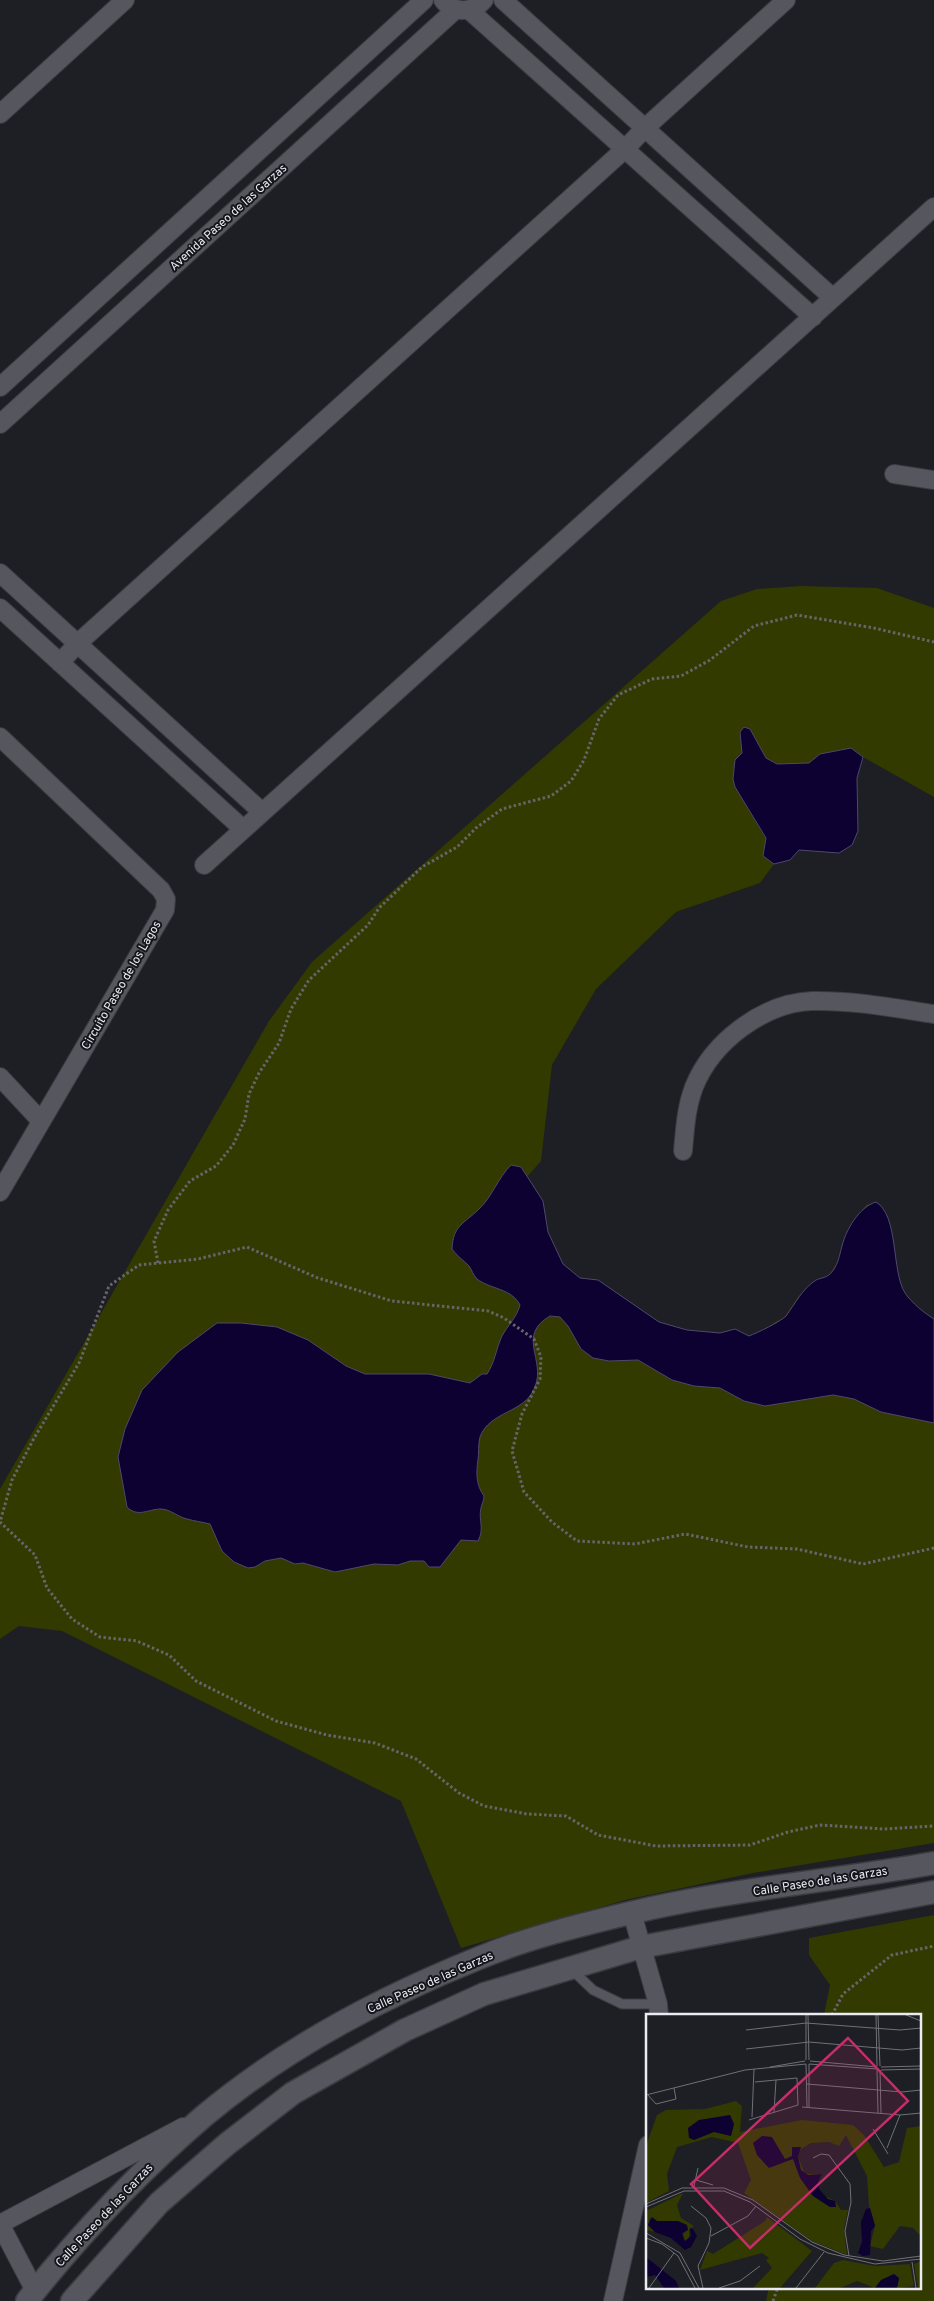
<svg xmlns="http://www.w3.org/2000/svg" width="934" height="2301" font-family="Overpass,sans-serif">
  <style>
    .green { fill: #323a00 }
    .water { fill: #0c0131; stroke: #4f486b }
    .lines { fill: none; stroke-linecap: round; stroke-linejoin: round }
    .service-casing { stroke: #3a3a40; stroke-width: 11 }
    .minor-casing { stroke: #3a3a40; stroke-width: 20 }
    .tertiary-casing { stroke: #3a3a40; stroke-width: 25 }
    .path { stroke: #65656b; stroke-width: 3; stroke-dasharray: 2.5 2.5; stroke-linecap: butt }
    .service { stroke: #56565e; stroke-width: 9 }
    .minor { stroke: #56565e; stroke-width: 18 }
    .tertiary { stroke: #56565e; stroke-width: 22 }
    .labels { text-anchor: middle; stroke-width: 4; stroke-linejoin: round; paint-order: stroke }
    .street-label { font-size: 12px; fill: #ebecf1; stroke: #15151c }
    .inset-road { fill: none; stroke: #707077; stroke-width: 1 }
    .view { fill: #c62d6a; fill-opacity: 0.15; stroke: #c62d6a; stroke-width: 2.5 }
    .inset-edge { fill: none; stroke: #ebecf1; stroke-width: 2.5 }
  </style>
  <rect width="100%" height="100%" fill="#1e1e25"/>
  <path class="green" d="M801,586L877,588L934,608V797L863,757L850,748L820,754L809,763L777,764L766,758L750,729L740,732L742,753L735,787L766,839L763,856L774,864L760,883L676,912L596,989L552,1065L541,1161L527,1177L543,1201L548,1232L563,1264L580,1278L598,1280L659,1322L687,1330L720,1333L735,1329L749,1336L763,1331L775,1322L784,1318L798,1297L816,1280L829,1275L841,1258L842,1245L849,1230L866,1205L876,1202C899,1216 891,1270 905,1293C913,1304 923,1312 934,1319V1843L753,1873L625,1900L461,1948L401,1801L62,1631L19,1626L0,1639V1489L269,1021L312,962L721,601L757,589Z
    M934,1915V2301H766L769,2287H920V2015H824L830,1985L809,1955V1938Z"/>
  <path class="water" d="M744,727L750,729L766,758L777,764L809,763L820,754L851,748L863,757L857,778L858,831L852,845L839,853L799,850L790,860L774,864L763,856L766,838L735,787L733,779L735,760L742,753L740,732Z
    M511,1165L521,1167L543,1201L548,1232L563,1264L580,1278L598,1280L659,1322L687,1330L720,1333L735,1329L749,1336C757,1333 780,1322 786,1316C795,1304 802,1289 816,1280C820,1278 826,1278 830,1274C838,1266 839,1257 842,1246C846,1230 859,1207 876,1202C899,1216 891,1270 905,1293C913,1304 923,1312 934,1319V1423L881,1412L854,1399L833,1395L765,1406L744,1401L720,1388L694,1386L672,1380L638,1360L609,1361L593,1358L581,1349L568,1326L560,1317L550,1316C516,1336 546,1359 535,1387C526,1413 489,1411 480,1437C478,1444 479,1453 478,1460C476,1473 476,1485 484,1496C484,1501 482,1503 481,1508C478,1520 485,1528 478,1541L461,1540L440,1567H429L424,1561H410L398,1565L374,1564L335,1572L303,1563L295,1564L281,1558L265,1561L255,1567L248,1568L234,1562L222,1551L210,1524C202,1522 194,1521 187,1519C178,1517 170,1509 161,1509C148,1509 138,1518 127,1507L118,1457L125,1429L142,1390L178,1352L217,1323H241L277,1327L308,1340L346,1366L365,1374H429L470,1383L482,1374H487C495,1362 496,1349 502,1336C508,1325 517,1317 520,1305C511,1288 492,1290 477,1279C473,1275 472,1270 469,1266C463,1260 457,1256 452,1249C453,1225 464,1224 479,1209C492,1197 498,1178 511,1165Z"/>
  <g class="lines">
    <g class="service-casing">
      <path id="service" d="M571,1969L593,1990L622,2004H658"/>
    </g>
    <g class="minor-casing">
      <path id="minor" d="M443,0C454,14 473,13 484,0
        M503,0L833,298
        M469,10L813,317
        M0,114L125,0
        M0,387L424,0
        M0,424L455,10
        M894,474L934,480
        M0,573L262,812
        M0,608L243,829
        M60,663L77,644L625,149L645,128L786,0
        M0,737L161,890L166,899L165,910L0,1192
        M204,865L934,207
        M0,1077L41,1121
        M683,1151C685,1129 686,1108 694,1087C712,1042 763,1003 812,1001C853,1000 894,1008 934,1014
        M632,1913L658,2004L659,2015
        M0,2224L183,2127
        M0,2224L35,2291
        M613,2301L648,2145"/>
    </g>
    <g class="tertiary-casing">
      <path id="tertiary" d="M27,2301C80,2234 139,2172 204,2116C284,2049 382,1997 479,1958C527,1938 580,1925 630,1913C730,1889 833,1881 934,1863
        M72,2301L159,2203L227,2144L293,2093L405,2030L484,1994L641,1947L934,1892"/>
    </g>
    <path class="path" d="M158,1263L154,1241L168,1210L190,1181L216,1166L233,1145L245,1119L249,1094L259,1073L279,1043L291,1009L309,980L368,925L379,908L422,867L457,847L476,828L502,809L551,796L571,781L584,760L599,719L618,695L652,679L681,676L710,660L754,626L797,615L874,628L934,642
      M934,1548L863,1564L797,1549L748,1547L685,1534L635,1544L577,1541L552,1522L524,1492L512,1451L522,1414L540,1379L541,1357L534,1339L504,1318L488,1311L392,1301L318,1278L247,1247L198,1259L139,1265L109,1286L79,1363L33,1440L12,1480L0,1522L35,1555L47,1588L72,1619L100,1637L137,1641L169,1655L196,1681L276,1721L327,1735L375,1743L416,1759L459,1793L484,1806L527,1814L566,1816L598,1835L656,1846L750,1845L788,1832L820,1825L884,1829L934,1826
      M832,2015L843,1994L892,1955L934,1946
      M773,2301L778,2287"/>
    <use href="#service" class="service"/>
    <use href="#minor" class="minor"/>
    <use href="#tertiary" class="tertiary"/>
  </g>
  <g class="labels">
    <g class="street-label">
      <text transform="translate(228 217) rotate(-42)" y="4">Avenida Paseo de las Garzas</text>
      <text transform="translate(121 985) rotate(-60)" y="4">Circuito Paseo de los Lagos</text>
      <text transform="translate(820 1881) rotate(-9)" y="4">Calle Paseo de las Garzas</text>
      <text transform="translate(430 1982) rotate(-24)" y="4">Calle Paseo de las Garzas</text>
      <text transform="translate(104 2215) rotate(-47)" y="4">Calle Paseo de las Garzas</text>
    </g>
  </g>
  <g transform="translate(646 2014)">
    <rect width="275" height="275" fill="#1e1e25"/>
    <path d="M90,87L96,92L94,118L156,106L207,111L218,121L238,153L253,148L261,114L275,112V222L267,214L254,212L237,235L224,232L229,211L223,192L221,162L200,121L193,132L183,128L165,129L155,135L152,143L159,160H176L171,170L175,180L189,187L195,196H202L198,215L201,241L166,227L98,179L105,166L92,129L66,123L31,133L21,160L23,177L0,189V132L11,101L20,96L59,95ZM37,179L31,191L35,204L48,212L43,216V226L38,227L36,221L42,215L29,207H11L4,204L2,211L9,218L0,216V197ZM121,203L166,237L134,274H107L126,254L120,246L123,244L116,239L54,256L61,237L67,240L119,207ZM197,246L229,252L264,250L268,272L251,274L253,265L248,260L235,267L229,274L211,267L194,274H169L188,249ZM275,247V274H272L268,250Z" fill="#323a00"/>
    <path d="M84,101L88,110L85,122L68,118L48,126L43,124L42,114L53,106ZM116,122L126,123L139,145L146,142V133H155L152,143L155,156L162,161L176,160L172,168L173,175L182,185L189,187L190,193H184L167,182L154,164L147,145L123,154L111,141L107,129ZM224,194L229,212L225,217L224,241L217,242L212,239L216,228L215,208L220,195ZM6,203L11,207H32L41,211L42,216L36,219L39,227L45,222L44,214L47,215L51,222L45,233L39,236L25,224L9,218L2,211ZM0,243L30,267L33,274H18L9,261L0,263ZM248,260L253,264L251,274H229L235,266Z" fill="#0c0131"/>
    <path class="inset-road" d="M160,1V46M162,1L163,46M230,1L231,52M232,1L234,52M260,1L275,7M100,16L160,9L254,16L275,14M100,35L163,28L256,36L275,34M164,47L231,53M160,50L161,93M163,50L231,55M163,50V93M124,53L159,47M235,53L275,52M231,56L232,99M234,56L235,100M235,56L275,55M161,70L256,78L275,76M0,81L99,56L160,50M2,81L10,90L30,85L28,74M156,93L254,101L275,99M128,98L130,66M106,103L108,55M103,106L152,91L151,64L109,68M227,115L242,140M241,134L254,101M167,144L175,140L183,141L204,170L205,188L199,217L203,242M50,166L67,171M48,172L52,154M0,190L36,174H78L107,186L166,228L198,241L237,247L275,242M45,192L60,204L65,214L63,229L52,252L57,274M0,193L38,177H78L104,188L154,225L182,239L229,250L275,245M0,219L34,239L53,274M65,222L102,202L110,192M0,224L16,230L32,242L49,274M266,248L270,274M3,274L28,239M73,274L94,267L114,252M150,274L178,238"/>
    <path class="view" d="M202,24L262,87L104,234L45,170Z"/>
    <rect width="275" height="275" class="inset-edge"/>
  </g>
</svg>
